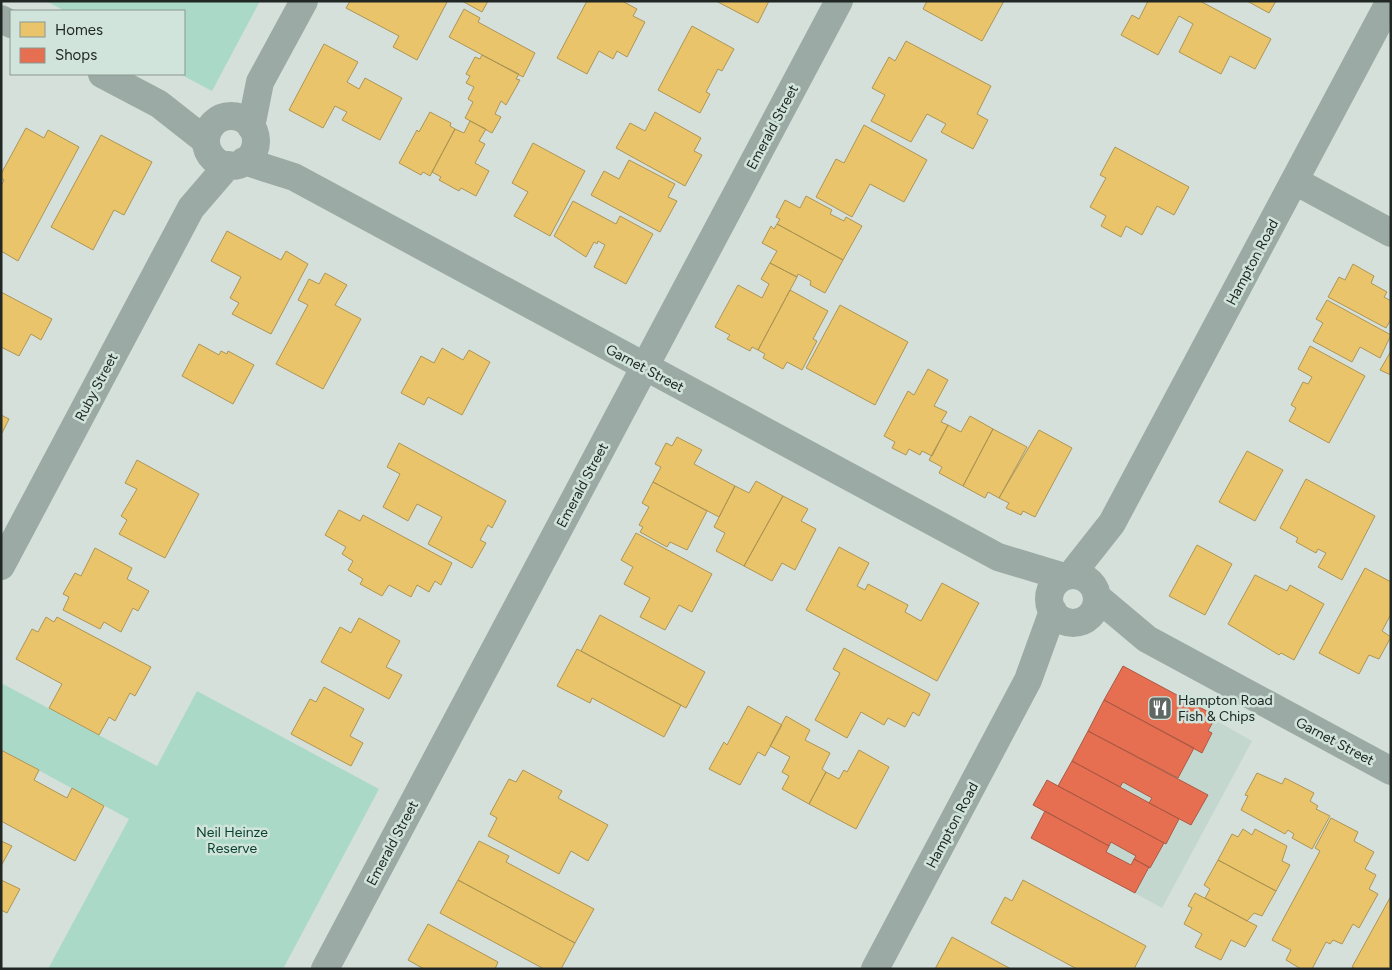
<svg xmlns="http://www.w3.org/2000/svg" width="1392" height="970" font-family="Figtree,sans-serif">
  <style>
    .built { fill: #c3d7cf }
    .green { fill: #aadac7 }
    .homes { fill: #e9c46a; stroke: #ad9555 }
    .shops { fill: #e76f51; stroke: #ab5944 }
    .lines { fill: none; stroke-linecap: round; stroke-linejoin: round }
    .minor { stroke: #9baaa4; stroke-width: 28 }
    .labels { text-anchor: middle; stroke-width: 5; stroke-linejoin: round; paint-order: stroke }
    .street-label { font-size: 14px; fill: #202724; stroke: #d1e4dc }
    .poi-label { font-size: 14px; fill: #202724; stroke: #d1e4dc; text-anchor: start }
    .park-label { font-size: 14px; fill: #084130; stroke: #d1e4dc }
  </style>
  <rect width="100%" height="100%" fill="#d5e0db"/>
  <path class="built" d="M1123,668L1252,741L1162,908L1032,837Z"/>
  <path class="green" d="M46,1H260L212,91L180,74H184V11H65Z
    M1,683L157,766L197,691L379,789L283,969H48L129,819L1,750Z"/>
  <path class="homes" d="M350,1H446L447,2L417,60L393,47L399,36L346,8Z
    M462,1H488L482,12Z
    M587,1H622L637,9L633,16L645,22L627,57L617,51L613,59L599,51L587,74L557,58Z
    M716,1H769L758,23Z
    M927,1H1004L982,41L923,9Z
    M1148,1H1200L1271,39L1255,69L1230,56L1221,74L1179,52L1193,24L1179,16L1158,55L1121,35L1132,15L1139,19Z
    M1247,1H1276L1269,13Z
    M464,9L480,18L478,22L535,53L523,77L449,37Z
    M692,26L734,49L722,71L718,69L706,92L710,94L700,113L658,90Z
    M906,41L991,86L977,114L988,120L973,149L941,132L946,124L927,114L911,142L871,121L885,95L872,88L889,57L895,61Z
    M324,44L358,62L347,82L359,89L365,78L402,98L380,140L342,120L347,112L335,106L323,128L289,110Z
    M482,55L519,74L516,79L520,80L506,105L501,101L495,114L501,117L492,133L465,118L473,102L468,99L474,87L466,83L470,76L466,74L475,57L480,59Z
    M430,112L451,123L450,126L455,129L430,176L423,172L421,175L399,163L417,130L419,132Z
    M655,112L701,138L694,151L702,155L685,186L616,148L630,123L645,131Z
    M470,121L486,129L479,141L485,144L475,163L489,171L476,196L461,188L459,191L439,180L441,177L432,172L455,129L464,133Z
    M864,125L927,160L904,202L870,184L852,217L816,197L836,159L844,163Z
    M26,128L44,138L48,130L79,147L18,261L1,251V186L4,180L1,178V174Z
    M101,135L152,162L124,215L114,210L93,250L51,227Z
    M533,143L585,171L550,236L514,216L528,192L512,183Z
    M1115,147L1189,187L1174,215L1157,206L1142,235L1126,226L1121,237L1101,226L1106,216L1090,207L1106,178L1100,175Z
    M629,160L675,184L668,197L677,201L660,232L591,195L604,171L619,179Z
    M806,196L832,210L830,214L844,221L846,217L862,226L843,260L777,224L780,219L776,217L785,200L800,208Z
    M573,201L616,224L620,216L653,234L626,284L594,267L605,245L598,241L597,244L594,242L586,257L554,236Z
    M777,224L843,260L825,293L810,285L811,281L798,274L797,277L770,263L777,251L762,243L771,226L774,229Z
    M227,231L281,260L286,251L308,264L271,334L232,314L239,303L230,298L241,277L211,261Z
    M770,263L797,277L758,350L752,347L750,351L727,339L730,335L715,327L738,285L762,298L769,284L761,279Z
    M1353,264L1374,276L1371,283L1387,292L1384,297L1391,301V319L1386,328L1328,297L1339,277L1345,280Z
    M325,273L347,285L335,305L361,319L323,389L276,364L308,305L298,300L309,279L319,284Z
    M790,290L828,311L813,339L817,341L802,370L787,362L783,369L763,358L765,354L758,350Z
    M1,292L52,319L41,340L31,334L19,356L1,347Z
    M1327,300L1391,335L1380,358L1360,347L1352,362L1313,341L1323,323L1316,319Z
    M840,305L908,342L875,405L806,368Z
    M199,344L219,355L221,351L227,354L228,351L254,365L233,404L182,376Z
    M1310,346L1365,376L1329,443L1289,421L1296,408L1291,405L1303,382L1308,384L1312,377L1298,369Z
    M442,348L463,360L469,350L490,362L462,415L428,397L424,405L401,393L421,356L434,363Z
    M1391,351V375L1380,370Z
    M928,369L948,380L934,406L947,412L941,422L948,425L932,456L922,451L920,455L909,449L906,455L892,448L895,442L884,436L908,391L914,395Z
    M1,415L9,419L2,433H1Z
    M970,416L993,429L963,486L939,473L942,467L929,460L948,425L961,432Z
    M993,429L1027,447L999,498L988,492L985,498L963,486Z
    M1039,430L1072,448L1035,517L1023,511L1021,515L1006,508L1009,503L999,498Z
    M677,437L702,450L694,464L735,486L719,517L653,482L661,467L655,464L666,443L672,446Z
    M399,443L506,501L492,528L488,525L480,540L486,543L472,568L428,544L442,517L417,504L408,521L383,507L400,474L387,467Z
    M1247,451L1283,470L1255,521L1219,502Z
    M137,460L199,494L165,558L119,534L127,520L121,516L137,489L125,483Z
    M1306,479L1375,516L1342,580L1318,567L1326,553L1318,549L1316,553L1296,542L1298,538L1280,528Z
    M756,481L783,496L744,566L716,551L725,533L714,527L735,486L749,493Z
    M653,482L707,511L687,550L670,542L667,547L640,532L643,527L639,525L649,507L642,503Z
    M783,496L808,509L801,521L816,529L795,570L782,563L772,581L744,566Z
    M339,510L360,521L363,515L452,563L441,585L435,581L429,592L417,585L411,597L389,585L382,596L360,584L363,579L348,570L353,561L342,554L346,547L325,535Z
    M636,533L712,574L692,612L679,605L665,630L640,617L650,598L624,584L633,567L621,560Z
    M1197,545L1232,564L1205,615L1169,596Z
    M839,547L869,563L857,586L865,590L868,584L908,605L905,612L921,621L942,583L979,603L937,681L806,610Z
    M95,548L132,568L127,579L149,591L138,611L133,608L121,632L104,622L100,629L63,610L69,597L63,594L75,573L81,576Z
    M1365,568L1391,582V614L1382,631L1391,637L1379,659L1369,655L1359,674L1319,653Z
    M1255,575L1287,591L1290,585L1324,604L1294,660L1281,653L1279,655L1228,624Z
    M600,615L705,672L686,708L581,651Z
    M46,617L54,622L57,617L151,667L135,696L130,693L115,721L109,717L99,735L49,708L62,684L16,659L32,629L38,632Z
    M359,618L400,641L386,667L402,675L389,699L321,662L340,627L351,633Z
    M844,648L930,694L919,716L913,712L905,727L888,718L884,725L861,712L847,738L815,720L840,673L833,669Z
    M577,649L681,705L664,737L592,698L590,703L557,686Z
    M324,687L364,709L350,736L363,743L351,766L291,734L310,699L316,702Z
    M748,706L782,725L765,756L758,752L740,785L709,769L724,742L727,745Z
    M786,716L810,730L805,740L830,753L822,769L826,772L809,804L782,789L789,776L782,772L790,757L770,746Z
    M1,750L39,770L34,780L67,798L72,788L104,806L75,861L1,821Z
    M859,750L889,767L856,829L809,804L826,772L839,779L844,770L847,772Z
    M523,770L562,791L558,798L608,825L588,861L571,851L559,874L488,836L497,818L490,814L509,779L516,782Z
    M1257,773L1282,784L1285,778L1314,793L1310,801L1318,806L1316,809L1330,816L1312,849L1292,838L1294,834L1288,830L1285,834L1241,810L1248,796L1245,795Z
    M1331,818L1358,832L1354,841L1374,852L1365,869L1376,875L1369,889L1378,894L1359,928L1353,924L1342,944L1333,940L1330,944L1326,942L1312,969H1301L1286,960L1291,950L1272,940L1320,851L1315,848Z
    M1243,829L1252,835L1255,829L1287,846L1282,861L1290,865L1276,891L1218,860L1232,834L1238,837Z
    M1,841L12,846L1,866Z
    M479,841L509,856L506,862L594,909L575,943L458,880Z
    M1218,860L1276,891L1262,916L1254,913L1247,921L1205,898L1210,889L1204,885Z
    M1,880L20,889L7,913L1,910Z
    M458,880L575,943L561,969H544L440,913Z
    M1023,880L1146,946L1134,969H1077L991,923L1005,897L1012,901Z
    M1195,893L1257,926L1245,947L1231,940L1221,960L1195,947L1202,934L1184,924L1192,908L1188,906Z
    M1391,896V969H1356L1352,967Z
    M428,924L498,962L495,969H424L408,960Z
    M952,937L1011,969H935Z"/>
  <path class="shops" d="M1123,666L1216,716L1208,731L1212,733L1202,753L1104,700Z
    M1104,700L1194,748L1178,778L1088,731Z
    M1088,731L1208,795L1191,825L1149,803L1152,798L1123,782L1120,787L1072,761Z
    M1072,761L1179,819L1166,844L1058,786Z
    M1047,780L1164,843L1150,868L1134,859L1136,856L1111,842L1109,846L1033,805Z
    M1045,811L1109,846L1106,852L1131,865L1134,859L1149,867L1135,893L1031,838Z"/>
  <g class="lines">
    <path class="minor" d="M1,19L11,24
      M102,74L159,104L206,141
      M206 141a25 25 0 1 1 50 0a25 25 0 1 1-50 0Z
      M251,127L260,82L304,1
      M244,161L294,177L998,557L1064,577
      M1295,181L1391,233
      M1,566L191,208L228,165
      M1071,575L1112,523L1390,1
      M1049 599a24 24 0 1 1 48 0a24 24 0 1 1-48 0Z
      M1097,597L1147,639L1391,771
      M325,969L839,1
      M875,969L1028,680L1053,611"/>
  </g>
  <defs>
    <g id="restaurant-square" transform="scale(1.25)"><rect x="-9" y="-9" width="18" height="18" rx="4" fill="#5f6864" stroke="#d1e4dc"/><path d="M-5-6h1v4h1v-4h1v4h1v-4h1v5L-1.5 .5V6h-2V.5L-5-1ZM5-6V6H3V1.5H1.5Q1.5-4 5-6Z" fill="#fff"/></g>
  </defs>
  <g fill-rule="evenodd">
    <use href="#restaurant-square" x="1160" y="708"/>
  </g>
  <g class="labels">
    <g class="street-label">
      <text transform="translate(772 127) rotate(-62)" y="5">Emerald Street</text>
      <text transform="translate(1252 262) rotate(-62)" y="5">Hampton Road</text>
      <text transform="translate(645 368) rotate(28)" y="5">Garnet Street</text>
      <text transform="translate(96 387) rotate(-62)" y="5">Ruby Street</text>
      <text transform="translate(582 485) rotate(-62)" y="5">Emerald Street</text>
      <text transform="translate(1335 741) rotate(28)" y="5">Garnet Street</text>
      <text transform="translate(952 825) rotate(-62)" y="5">Hampton Road</text>
      <text transform="translate(392 843) rotate(-62)" y="5">Emerald Street</text>
    </g>
    <g class="poi-label">
      <text x="1178" y="705">Hampton Road<tspan x="1178" dy="16">Fish &amp; Chips</tspan></text>
    </g>
    <g class="park-label">
      <text x="232" y="837">Neil Heinze<tspan x="232" dy="16">Reserve</tspan></text>
    </g>
  </g>
  <rect width="1392" height="970" fill="none" stroke="#202724" stroke-width="5"/>
  <rect x="10" y="10" width="175" height="65" fill="#d1e4dc" stroke="#8a9892"/>
  <rect x="20" y="22" width="25" height="15" fill="#e9c46a" stroke="#8a9892"/>
  <text x="55" y="35" font-size="15" fill="#202724">Homes</text>
  <rect x="20" y="48" width="25" height="15" fill="#e76f51" stroke="#8a9892"/>
  <text x="55" y="60" font-size="15" fill="#202724">Shops</text>
</svg>
